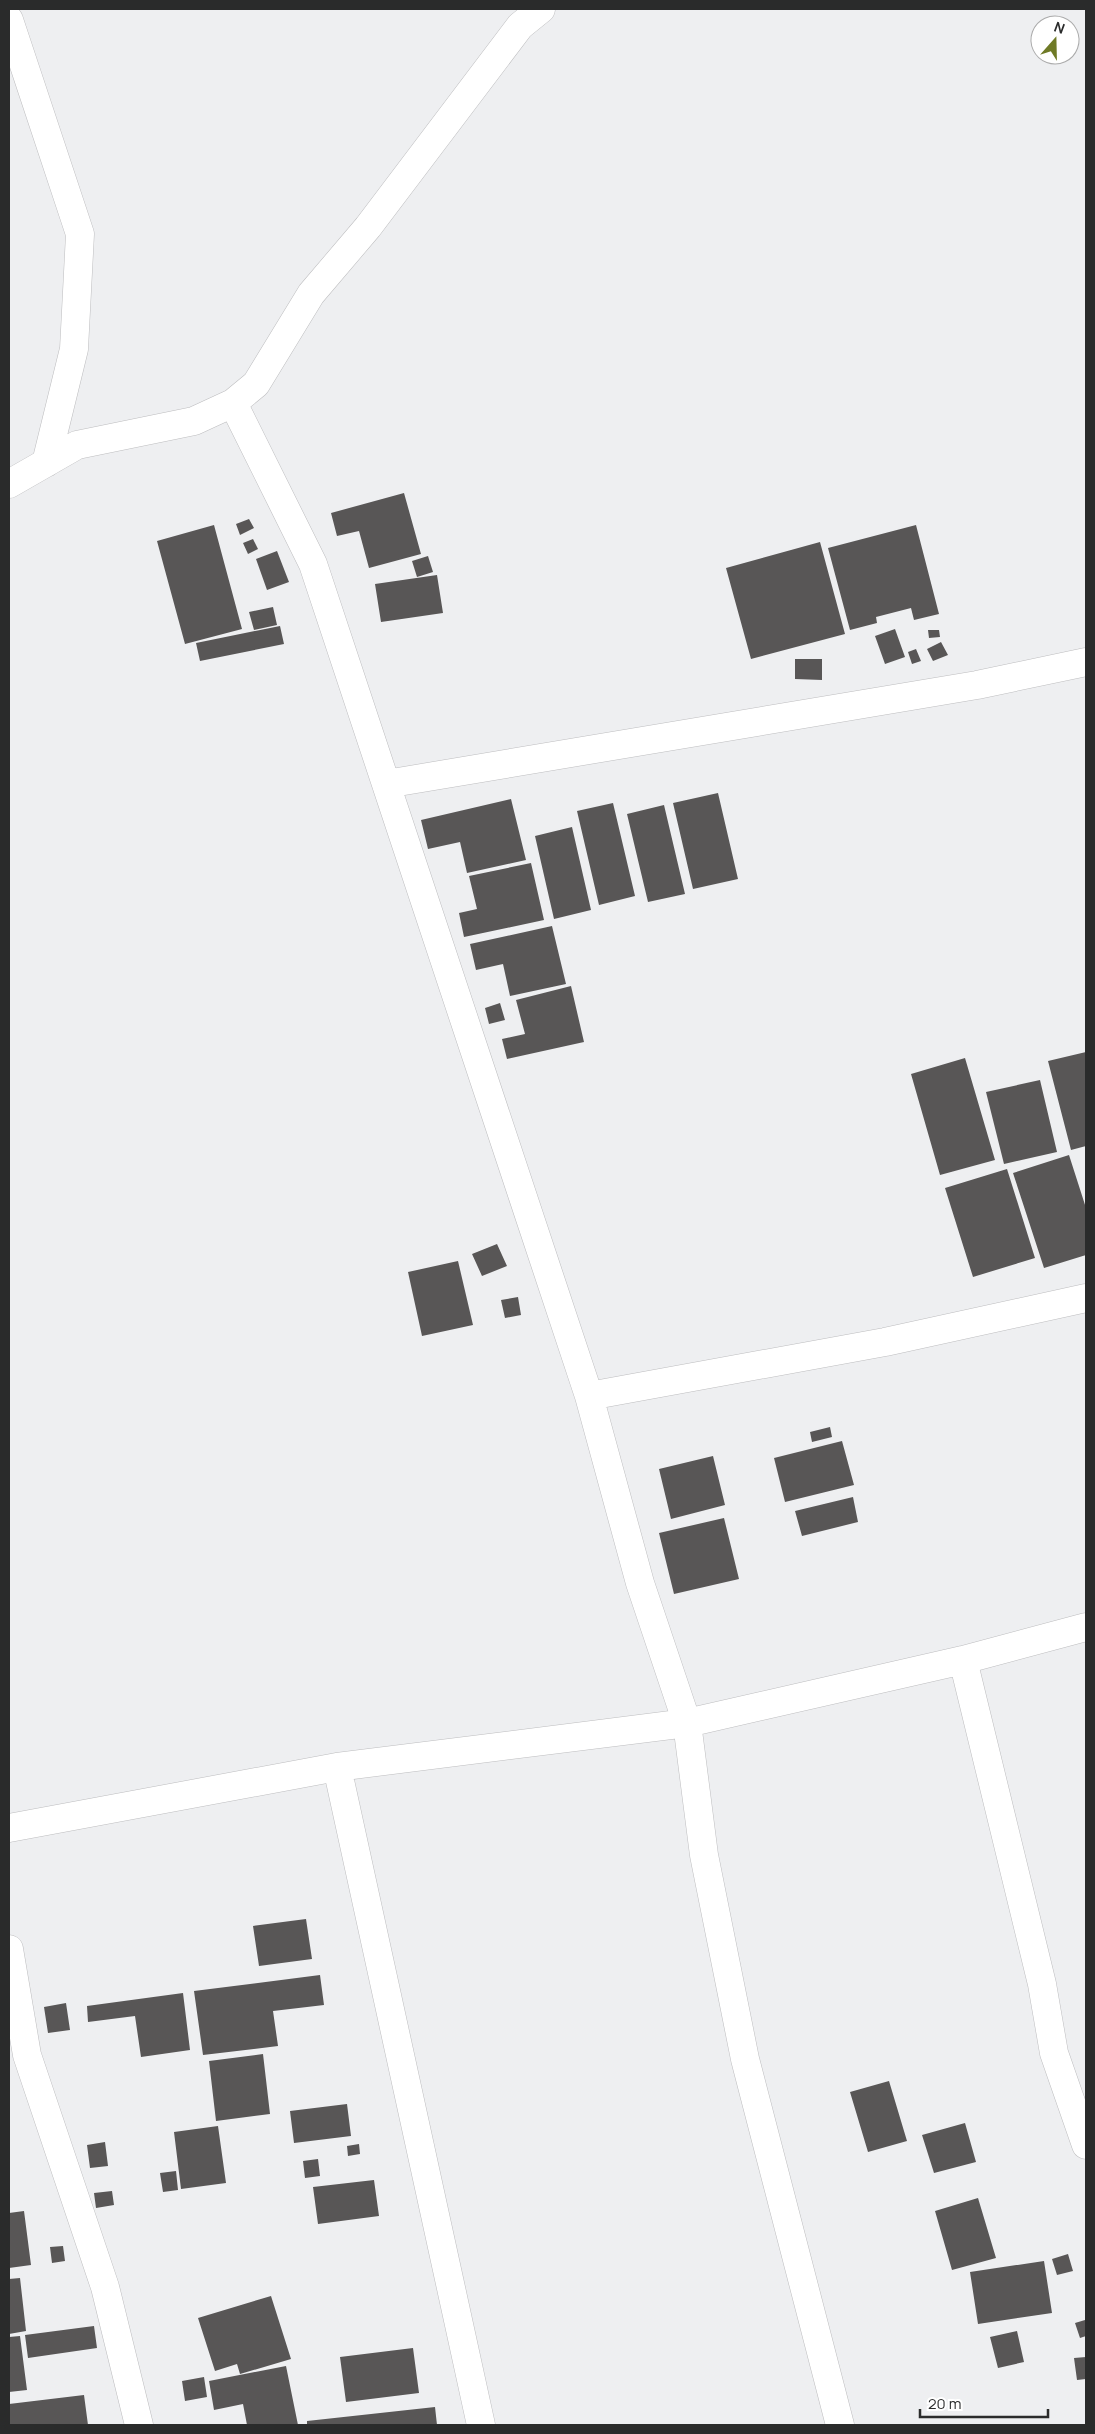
<svg xmlns="http://www.w3.org/2000/svg" width="1095" height="2434" font-family="Manrope,sans-serif">
  <style>
    .building { fill: #585656 }
    .lines { fill: none; stroke-linecap: round; stroke-linejoin: round }
    .street-casing { stroke: #bdbdbf; stroke-width: 29 }
    .street { stroke: #fff; stroke-width: 28 }
  </style>
  <rect width="100%" height="100%" fill="#eeeff1"/>
  <path class="building" d="M404,493L421,554L369,568L359,531L337,536L331,513Z
    M249,519L254,528L240,535L236,524Z
    M214,525L242,629L185,644L157,541Z
    M916,525L939,614L914,620L911,608L876,617L877,623L850,630L828,548Z
    M253,539L258,549L248,554L243,543Z
    M820,542L845,634L751,659L726,568Z
    M277,551L289,582L267,590L256,559Z
    M428,556L433,572L417,577L412,561Z
    M437,575L443,613L381,622L375,584Z
    M273,607L277,625L254,630L249,612Z
    M280,626L284,644L200,661L196,643Z
    M895,629L905,657L885,664L875,636Z
    M928,630H939L940,637L929,638Z
    M941,642L948,655L933,661L927,649Z
    M916,649L921,661L912,664L908,652Z
    M795,659H822V680L795,679Z
    M718,793L738,879L693,889L673,803Z
    M511,799L526,860L467,873L460,842L428,849L421,820Z
    M613,803L635,896L599,905L577,811Z
    M664,805L685,894L648,902L627,814Z
    M572,827L591,910L554,919L535,836Z
    M531,863L544,920L464,937L459,913L477,909L469,876Z
    M552,926L566,984L510,996L503,964L476,970L470,944Z
    M571,986L584,1042L507,1059L502,1039L525,1034L516,1000Z
    M500,1003L505,1020L489,1024L485,1008Z
    M1086,1052V1146L1071,1150L1048,1061Z
    M965,1058L995,1160L940,1175L911,1074Z
    M1040,1080L1057,1152L1004,1164L986,1092Z
    M1069,1155L1086,1208V1255L1044,1268L1013,1173Z
    M1007,1169L1035,1258L973,1277L945,1188Z
    M497,1244L507,1266L482,1276L472,1254Z
    M458,1261L473,1325L422,1336L408,1272Z
    M518,1297L521,1315L505,1318L501,1300Z
    M830,1427L832,1437L812,1442L810,1432Z
    M842,1441L854,1485L785,1502L774,1458Z
    M713,1456L725,1505L671,1519L659,1469Z
    M853,1497L858,1522L802,1536L795,1511Z
    M724,1518L739,1579L674,1594L659,1533Z
    M306,1919L312,1959L259,1966L253,1926Z
    M320,1975L324,2005L273,2011L278,2046L203,2055L194,1991Z
    M183,1993L190,2050L141,2057L135,2016L88,2022L87,2006Z
    M66,2003L70,2030L48,2033L44,2007Z
    M263,2054L270,2114L216,2121L209,2061Z
    M889,2081L907,2141L868,2152L850,2092Z
    M347,2104L351,2136L294,2143L290,2111Z
    M965,2123L976,2162L934,2173L922,2135Z
    M218,2126L226,2183L181,2189L174,2132Z
    M105,2142L108,2166L90,2168L87,2145Z
    M359,2144L360,2154L348,2156L347,2146Z
    M318,2159L320,2176L305,2178L303,2161Z
    M176,2171L178,2190L163,2192L160,2173Z
    M374,2180L379,2216L318,2224L313,2187Z
    M112,2191L114,2205L96,2208L94,2193Z
    M978,2198L996,2258L952,2270L935,2211Z
    M24,2211L31,2265L9,2268V2213Z
    M63,2246L65,2261L52,2263L50,2247Z
    M1068,2254L1073,2271L1057,2275L1052,2259Z
    M1044,2261L1052,2313L978,2324L970,2272Z
    M20,2278L26,2331L9,2334V2279Z
    M271,2296L291,2359L240,2374L237,2364L215,2371L198,2318Z
    M1085,2320L1086,2336L1080,2338L1075,2323Z
    M94,2326L97,2348L28,2358L25,2335Z
    M1017,2331L1024,2362L998,2368L990,2337Z
    M20,2336L27,2390L9,2392V2337Z
    M413,2348L419,2393L346,2402L340,2357Z
    M1086,2357V2379L1077,2380L1074,2358Z
    M286,2366L298,2425H247L243,2404L214,2410L209,2381Z
    M204,2377L207,2397L185,2401L182,2381Z
    M84,2395L88,2425H9V2404Z
    M435,2407L437,2425H307V2421Z"/>
  <g class="lines">
    <g class="street-casing">
      <path id="street" d="M9,20L80,234L74,349L46,463
        M233,403L313,564L589,1396L640,1583L687,1723L704,1855L745,2059L840,2425
        M9,484L77,445L194,421L233,403L256,384L311,294L368,227L520,26L541,9
        M386,784L977,685L1086,662
        M589,1396L885,1342L1086,1298
        M963,1660L1042,1984L1054,2053L1086,2145
        M337,1767L481,2425
        M9,1828L337,1767L687,1723L963,1660L1086,1627
        M9,1949L27,2055L105,2287L139,2425"/>
    </g>
    <use href="#street" class="street"/>
  </g>
  <rect width="1095" height="2434" fill="none" stroke="#2a2b2b" stroke-width="20"/>
  <g transform="translate(1055 40) rotate(20)"><circle r="24" fill="#ffffff" stroke="#aaaaaa"/>
  <path d="M0-4L9 19L0 12L-9 19Z" fill="#6f7a26"/>
  <text y="-8" font-size="14" font-weight="bold" text-anchor="middle" fill="#2a2b2b">N</text>
  </g>
  <path d="M920 2409v8h128v-8" fill="none" stroke="#2a2b2b" stroke-width="2.5"/>
  <text x="928" y="2409" font-size="15" fill="#2a2b2b" stroke="#ffffff" stroke-width="4" paint-order="stroke">20 m</text>
</svg>
